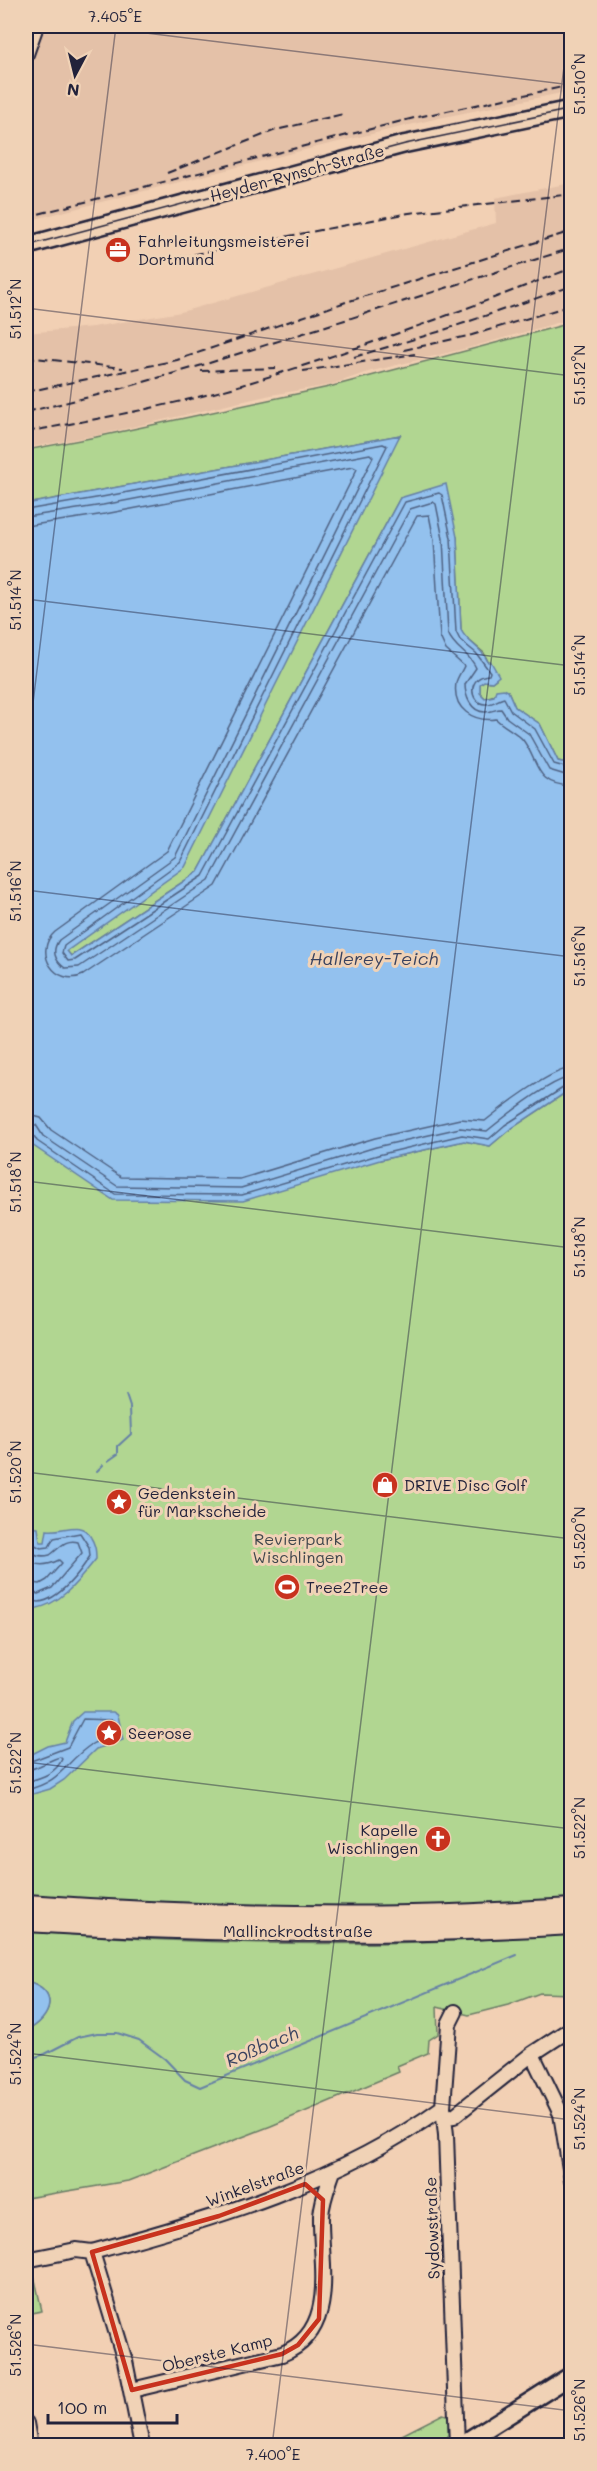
<svg xmlns="http://www.w3.org/2000/svg" width="597" height="2471" font-family="Mali,sans-serif">
  <style>
    .built { fill: #e4c1a8 }
    .green { fill: #b1d691; stroke: #6a7c66; stroke-width: 1.5 }
    .water { fill: #93c1ee; stroke: #6681a6; stroke-width: 1.5 }
    .lines { fill: none; stroke-linecap: round; stroke-linejoin: round }
    .shore { stroke: #4f6283; stroke-width: 1.5 }
    .stream { stroke: #6681a6; stroke-width: 2 }
    .minor-casing { stroke: #22223b; stroke-width: 18 }
    .major-casing { stroke: #22223b; stroke-width: 21 }
    .highway-casing { stroke: #22223b; stroke-width: 24 }
    .minor { stroke: #f0d2b6; stroke-width: 14 }
    .major { stroke: #f0d2b6; stroke-width: 16 }
    .highway { stroke: #f0d2b6; stroke-width: 20 }
    .tram { stroke: #22223b; stroke-width: 1.5 }
    .rail { stroke: #22223b; stroke-width: 2; stroke-dasharray: 9 4.5; stroke-linecap: butt }
    .marked { fill: none; stroke: #c8321e; stroke-width: 4.5; stroke-linejoin: round }
    .ticks { fill: none; stroke: #22223b; stroke-width: 1.5; stroke-opacity: 0.45 }
    .labels { text-anchor: middle; stroke-width: 6; stroke-linejoin: round; paint-order: stroke }
    .street-label { font-size: 16px; fill: #22223b; stroke: #f0d2b6 }
    .poi-label { font-size: 16px; fill: #22223b; stroke: #f0d2b6; text-anchor: start }
    .park-label { font-size: 16px; fill: #3f464c; stroke: #f0d2b6 }
    .water-label { font-size: 18px; font-style: italic; fill: #39425f; stroke: #f0d2b6 }
    .neatline { fill: none; stroke: #22223b; stroke-width: 2 }
    .ticks-label { font-size: 15px; text-anchor: middle; fill: #22223b }
  </style>
  <rect width="100%" height="100%" fill="#f2d0b4"/>
  <filter id="ink" filterUnits="userSpaceOnUse"><feTurbulence type="fractalNoise" baseFrequency=".0167" numOctaves="2"/><feDisplacementMap in="SourceGraphic" scale="12" xChannelSelector="R" yChannelSelector="G"/><feConvolveMatrix kernelMatrix="1 2 1 2 8 2 1 2 1" color-interpolation-filters="sRGB"/></filter>
  <g filter="url(#ink)">
    <path class="built" d="M26,26H571V91L439,118L292,153L35,219L33,209L26,210Z
      M571,183V319L468,348L368,372L330,385L271,395L98,435L26,448V333L93,327L181,312L496,223L495,198Z"/>
    <path class="green" d="M571,323V764L558,761L540,724L515,707L508,691L485,698L480,693V684L484,681L492,682L496,679L484,653L464,636L461,630L457,537L400,498L198,872L71,956L67,951L400,435L26,504V450L96,437L329,387Z
      M571,1089V1901C390,1908 207,1911 26,1896V1130L32,1145L380,1160L464,1141L490,1146L509,1130Z
      M26,1931C207,1946 390,1948 571,1934V1994L540,1993L508,2005L469,2015L437,2007L438,2034L429,2040L428,2053L397,2066L399,2072L271,2126L128,2181L26,2198V2031C53,2018 60,1990 26,1982Z
      M31,2262L42,2311L26,2314V2263Z
      M443,2414L450,2416V2434L448,2439L425,2445L392,2446L394,2439Z"/>
    <path class="water" d="M400,435L185,867L67,951L71,956L198,872L400,498L446,484L457,537L461,630C467,643 482,647 488,662H491L499,676L492,682L484,681L480,684V693L485,698L494,696L496,690L504,689L508,691L515,707L540,724L558,761L571,764V1089L509,1130L490,1146L464,1141L380,1160L243,1201L113,1200L32,1145L26,1130V504Z
      M26,1527L38,1528L40,1542H45L47,1530C63,1533 80,1519 90,1536C95,1544 96,1549 96,1559C79,1580 62,1604 34,1609L26,1603Z
      M83,1712H113L118,1715L123,1740L96,1749L64,1780L50,1789L26,1796V1757L48,1746L65,1742L73,1721Z
      M26,1982C60,1990 53,2018 26,2031Z"/>
    <g class="lines">
      <path class="shore" d="M26,510L102,497L383,444L387,446L180,862L64,946L62,953L68,961L75,960L203,876L405,502L439,493L442,495L451,538L456,632L460,640L476,653L490,672L489,675C467,676 469,703 485,704C492,705 498,699 504,698L511,711L535,729L554,764L572,769
        M26,517L103,505L370,454L373,457L175,857L59,940C51,951 55,961 65,968L79,967L209,880L410,509L433,502L436,504L443,539L448,633C454,649 470,653 476,668L465,684C465,696 471,712 485,712C491,712 496,709 501,709L507,718L529,734L549,770L572,777
        M26,526L105,514L353,467L357,469L167,851L55,932C32,952 56,988 83,975L216,886L417,516L429,515L434,540L440,637L446,650L464,666C462,671 457,677 456,683C452,710 474,722 496,719C504,727 516,732 523,740C540,763 534,785 572,786
        M26,1114L41,1118L51,1130L121,1177L240,1179L375,1138L460,1119L485,1121C501,1108 551,1069 572,1068
        M26,1123L36,1125L43,1136L117,1186L241,1188L376,1147L460,1128L487,1131C503,1118 553,1078 572,1077
        M26,1130L31,1131L37,1141L115,1194L242,1195L378,1155L462,1135L489,1139L505,1125L566,1086L572,1085
        M26,1532L32,1534L35,1545L41,1548L49,1547L54,1538L80,1533L89,1547L90,1556C81,1571 59,1600 39,1602C34,1602 31,1599 26,1598
        M26,1541C29,1553 37,1558 50,1555C59,1549 65,1538 78,1542L82,1553L52,1588L38,1594L26,1591
        M26,1559C36,1567 47,1566 59,1560L62,1563L47,1580L40,1584L26,1582
        M26,1763L68,1747L83,1719L113,1720L114,1736C107,1739 98,1740 92,1744C64,1762 63,1782 26,1790
        M26,1770C38,1769 48,1760 60,1757L62,1759C56,1774 40,1778 26,1782"/>
      <path class="stream" d="M108,1461L118,1454V1446L131,1434L130,1407L126,1395
        M97,1471L103,1465
        M26,2060L45,2054L78,2037L97,2033H117L139,2040L165,2059L185,2080L200,2087L517,1955"/>
      <g class="minor-casing">
        <path id="minor" d="M26,54L36,26
          M455,2012L449,2024L443,2107L446,2135L457,2446
          M532,2054L561,2114L572,2181
          M445,2117L454,2116L532,2054L572,2028
          M92,2252L125,2361L142,2446
          M26,2260L76,2250L92,2252C214,2219 339,2182 443,2107
          M132,2390L282,2354C339,2331 320,2264 321,2216C322,2200 328,2186 333,2171
          M26,2423L30,2446"/>
      </g>
      <g class="major-casing">
        <path id="major" d="M26,246L405,144L572,109
          M459,2446L572,2375"/>
      </g>
      <g class="highway-casing">
        <path id="highway" d="M26,1905C154,1914 284,1918 412,1916C465,1915 518,1912 572,1909
          M26,1921C208,1932 389,1935 572,1924"/>
      </g>
      <use href="#minor" class="minor"/>
      <use href="#major" class="major"/>
      <use href="#highway" class="highway"/>
      <path class="tram" d="M26,246L405,144L572,109"/>
      <path class="rail" d="M167,173L276,130L343,114
        M26,217L418,117L572,85
        M154,262L409,213L572,194
        M404,350L472,335L572,305
        M26,357L123,368
        M354,357L438,332L572,286
        M201,371L276,368
        M303,371L415,354
        M26,392L177,360L343,303L572,231
        M26,412L106,393L206,364L572,248
        M26,432C96,419 167,407 235,387C349,353 461,311 572,268"/>
    </g>
  </g>
  <path class="marked" d="M305,2184L323,2200L319,2319L298,2345L282,2354L132,2390L92,2252L219,2216Z"/>
  <path class="ticks" d="M89,26L572,85M26,308L572,376M26,599L572,666M26,760L116,26M26,890L572,957M26,1181L572,1248M26,1472L572,1539M26,1762L572,1829M26,2053L572,2120M26,2344L572,2411M272,2446L569,26"/>
  <defs>
    <g id="office-disc" transform="scale(1.35)"><circle r="9.5" fill="#c8321e" stroke="#f0d2b6"/><path d="M-6-3h4V-5.5h4V-3h4V5H-6ZM-1-4.5V-3h2v-1.5ZM-6 0V1H6V0Z" fill="#fff"/></g>
    <g id="shop-disc" transform="scale(1.35)"><circle r="9.5" fill="#c8321e" stroke="#f0d2b6"/><path d="M-5-2.5h2.3a2.7 3.5 0 0 1 5.4 0H5L5.5 6h-11ZM-1.5-2.5h3a1.5 2.3 0 0 0-3 0Z" fill="#fff"/></g>
    <g id="sight-disc" transform="scale(1.35)"><circle r="9.5" fill="#c8321e" stroke="#f0d2b6"/><path d="M0-6L1.8-2.2L6-1.7L2.9 1.2L3.7 5.4L0 3.3L-3.7 5.4L-2.9 1.2L-6-1.7L-1.8-2.2Z" fill="#fff"/></g>
    <g id="stadium-disc" transform="scale(1.35)"><circle r="9.5" fill="#c8321e" stroke="#f0d2b6"/><path d="M0-5a6.5 5 0 1 0 0 10a6.5 5 0 1 0 0-10ZM-3.5-1.8h7v3.6h-7Z" fill="#fff"/></g>
    <g id="church-disc" transform="scale(1.35)"><circle r="9.5" fill="#c8321e" stroke="#f0d2b6"/><path d="M-1.2-6h2.4v3.5h3.3v2.4h-3.3V6h-2.4V-.1h-3.3v-2.4h3.3Z" fill="#fff"/></g>
  </defs>
  <g fill-rule="evenodd">
    <use href="#office-disc" x="118" y="250"/>
    <use href="#shop-disc" x="385" y="1485"/>
    <use href="#sight-disc" x="119" y="1502"/>
    <use href="#stadium-disc" x="287" y="1587"/>
    <use href="#sight-disc" x="109" y="1733"/>
    <use href="#church-disc" x="438" y="1839"/>
  </g>
  <g class="labels">
    <g class="street-label">
      <text transform="translate(297 173) rotate(-15)" y="6">Heyden-Rynsch-Straße</text>
      <text x="298" y="1937">Mallinckrodtstraße</text>
      <text transform="translate(255 2184) rotate(-20)" y="6">Winkelstraße</text>
      <text transform="translate(432 2228) rotate(-92)" y="6">Sydowstraße</text>
      <text transform="translate(217 2353) rotate(-14)" y="6">Oberste Kamp</text>
    </g>
    <g class="poi-label">
      <text x="138" y="247">Fahrleitungsmeisterei<tspan x="138" dy="18">Dortmund</tspan></text>
      <text x="404" y="1491">DRIVE Disc Golf</text>
      <text x="138" y="1499">Gedenkstein<tspan x="138" dy="18">für Markscheide</tspan></text>
      <text x="306" y="1593">Tree2Tree</text>
      <text x="128" y="1739">Seerose</text>
      <text x="418" y="1836" text-anchor="end">Kapelle<tspan x="418" dy="18">Wischlingen</tspan></text>
    </g>
    <g class="park-label">
      <text x="298" y="1545">Revierpark<tspan x="298" dy="18">Wischlingen</tspan></text>
    </g>
    <g class="water-label">
      <text x="374" y="965">Hallerey-Teich</text>
      <text transform="translate(262 2047) rotate(-23)" y="6">Roßbach</text>
    </g>
  </g>
  <rect width="597" height="2471" fill="none" stroke="#f0d2b6" stroke-width="66"/>
  <g transform="translate(75 75) rotate(187)" stroke="#f0d2b6" stroke-width="4.5" paint-order="stroke">
  <path d="M0-4.5L10 22L0 15L-10 22Z" fill="#22223b"/>
  <text y="-9" font-size="16" font-weight="bold" text-anchor="middle" fill="#22223b">N</text>
  </g>
  <path d="M48 2414v9h129v-9" fill="none" stroke="#22223b" stroke-width="3"/>
  <text x="57" y="2414" font-size="18" fill="#22223b" stroke="#f0d2b6" stroke-width="4.5" paint-order="stroke">100 m</text>
  <rect x="33" y="33" width="531" height="2405" class="neatline"/>
  <g class="ticks-label">
    <text x="115" y="22">7.405°E</text>
    <text transform="translate(580 84) rotate(-90)" y="5">51.510°N</text>
    <text transform="translate(16 309) rotate(-90)" y="5">51.512°N</text>
    <text transform="translate(580 375) rotate(-90)" y="5">51.512°N</text>
    <text transform="translate(16 600) rotate(-90)" y="5">51.514°N</text>
    <text transform="translate(580 665) rotate(-90)" y="5">51.514°N</text>
    <text transform="translate(16 891) rotate(-90)" y="5">51.516°N</text>
    <text transform="translate(580 956) rotate(-90)" y="5">51.516°N</text>
    <text transform="translate(16 1182) rotate(-90)" y="5">51.518°N</text>
    <text transform="translate(580 1247) rotate(-90)" y="5">51.518°N</text>
    <text transform="translate(16 1472) rotate(-90)" y="5">51.520°N</text>
    <text transform="translate(580 1538) rotate(-90)" y="5">51.520°N</text>
    <text transform="translate(16 1763) rotate(-90)" y="5">51.522°N</text>
    <text transform="translate(580 1828) rotate(-90)" y="5">51.522°N</text>
    <text transform="translate(16 2054) rotate(-90)" y="5">51.524°N</text>
    <text transform="translate(580 2119) rotate(-90)" y="5">51.524°N</text>
    <text transform="translate(16 2345) rotate(-90)" y="5">51.526°N</text>
    <text transform="translate(580 2410) rotate(-90)" y="5">51.526°N</text>
    <text x="273" y="2460">7.400°E</text>
  </g>
</svg>
